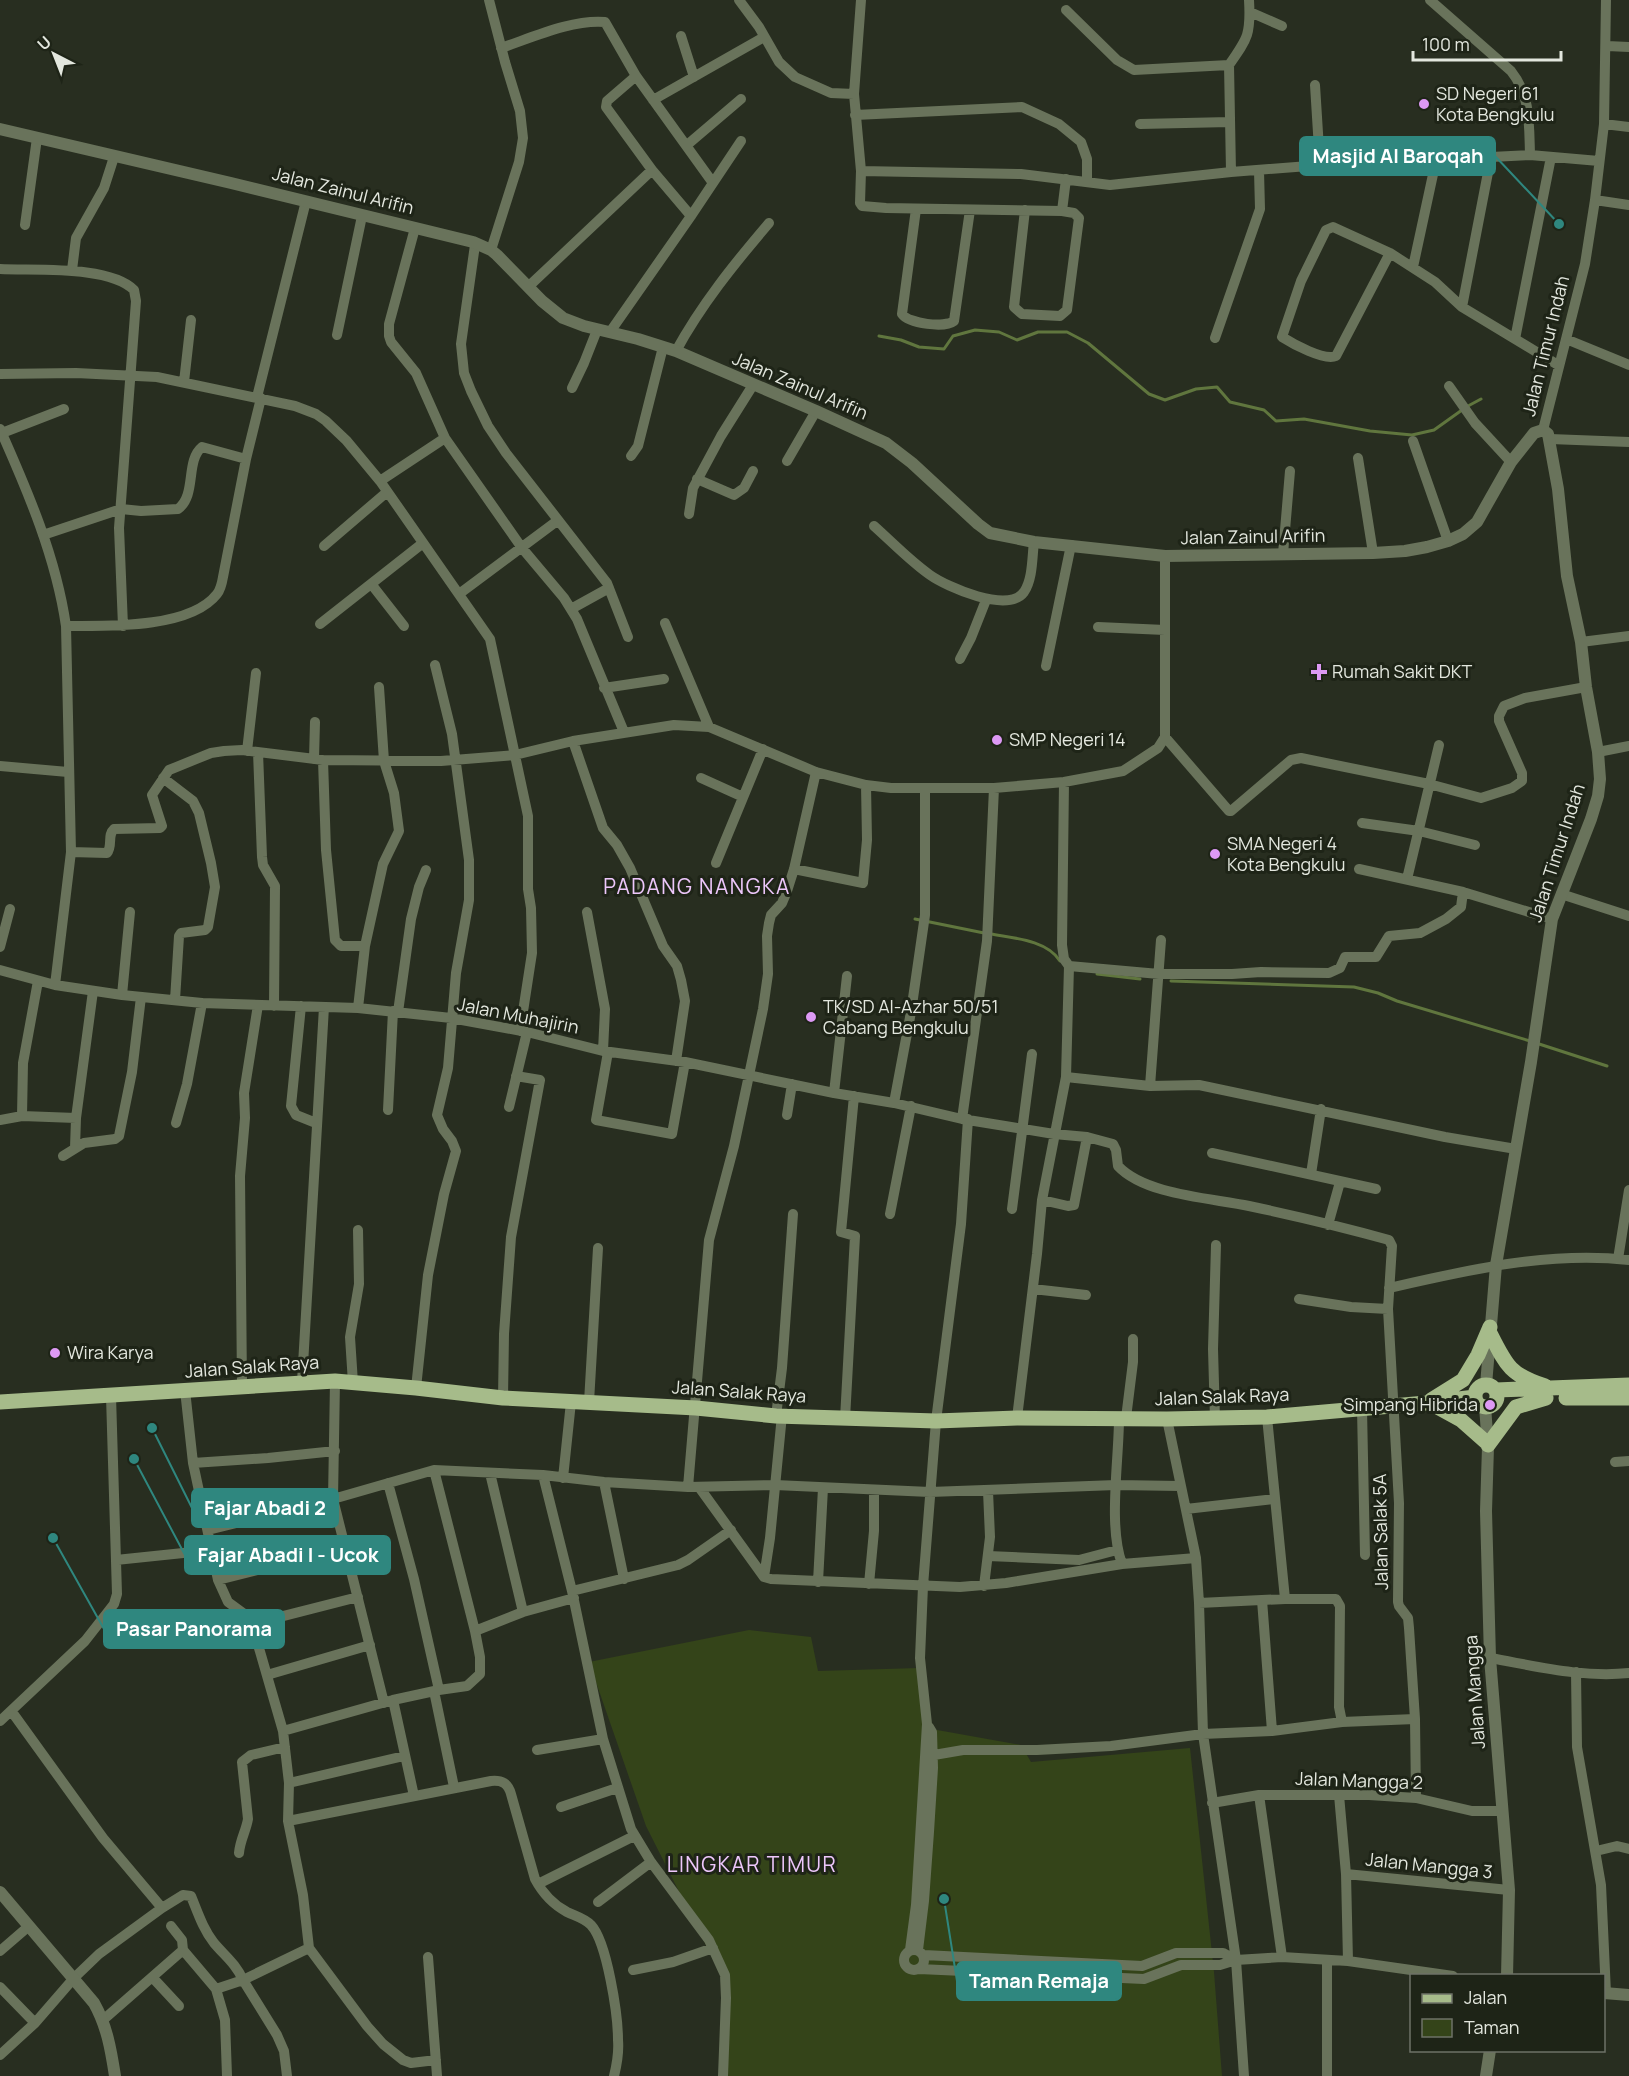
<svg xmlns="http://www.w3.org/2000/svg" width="1629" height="2076" font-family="Manrope,sans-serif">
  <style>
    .green { fill: #344419 }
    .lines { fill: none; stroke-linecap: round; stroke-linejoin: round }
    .stream { stroke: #60763e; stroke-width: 3 }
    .minor { stroke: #69735b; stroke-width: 10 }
    .tertiary { stroke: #69735b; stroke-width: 12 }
    .primary { stroke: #a6bb8a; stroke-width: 15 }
    .poi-dot { fill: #dd99f4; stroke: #1e2417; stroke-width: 2 }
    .labels { text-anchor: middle; stroke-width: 6; stroke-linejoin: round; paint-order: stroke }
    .poi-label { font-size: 18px; fill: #e3e7de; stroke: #1e2417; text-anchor: start }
    .street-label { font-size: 18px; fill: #e3e7de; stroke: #1e2417 }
    .quarter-label { font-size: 21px; letter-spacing: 1.5px; fill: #edc7fb; stroke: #1e2417 }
    .leader { fill: none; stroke: #2f877f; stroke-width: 2 }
    .callout-dot { fill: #2f877f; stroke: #1e2417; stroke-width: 2 }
    .callout { fill: #2f877f; stroke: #2f877f; stroke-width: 2 }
    .callout-label { font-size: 20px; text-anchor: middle; font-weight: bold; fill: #fff }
  </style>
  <rect width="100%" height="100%" fill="#282e20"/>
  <path class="green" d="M749,1630L811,1637L818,1671L919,1668L926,1728L1021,1745L1031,1762L1190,1748L1214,1972L1222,2076H728L722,1977L646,1826L589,1662Z"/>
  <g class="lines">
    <path class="stream" d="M879,336L901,340L919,347L944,349L953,336L975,330L999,332L1017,340L1038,332H1067L1088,343L1149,394L1165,400L1196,389L1217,387L1230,402L1264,410L1276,421L1304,419L1370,431L1412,435L1434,430L1462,410
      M1468,406L1481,399
      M915,919L984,933
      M991,934C1013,938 1047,940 1060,961
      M1097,974L1140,979
      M1171,981L1354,987L1378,993L1397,1001L1530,1041
      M1536,1043L1607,1066"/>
    <path class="minor" d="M489,0L505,62L520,111L523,138L519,162L491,250
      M739,0L759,27L779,62L795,77L831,93L854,94
      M861,0L854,94L861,171L860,203L862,206L886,208L1062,211L1066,179
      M1430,0L1511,71C1531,96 1529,125 1530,155
      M1066,10L1117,60L1134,70L1229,65L1231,172
      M1250,12L1282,26
      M681,36L694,77
      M1607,46L1629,47
      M501,48C531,38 573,19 605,22L636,76L713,183
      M1229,65C1248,38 1251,34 1249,0
      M636,76L607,101L606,107L652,170L691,216
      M1315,85L1320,165
      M653,100L764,37
      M855,115L1022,107L1059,124L1081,142L1087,159V182
      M1140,124L1230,122
      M1604,124L1629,127
      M687,145L741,99
      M861,171L1021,174L1110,185L1231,172L1437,156L1491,157L1530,155L1599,161
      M1595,200L1629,205
      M916,209L902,314C909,324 945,328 954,321L970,210
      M1025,210L1014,307L1022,314L1060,316L1067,310L1079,218L1074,213L1062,211
      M25,225L37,138
      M415,228L389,324V336L391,342L416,373L445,438L522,548L564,598L577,619L624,732
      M475,245L461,344L464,373L471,391L488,426L506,453L607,583L628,637
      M1390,253L1336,356C1324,361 1293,344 1282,337L1301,281L1326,230L1333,227L1390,253L1435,282L1462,307L1558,365
      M1413,267L1437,156
      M0,269C34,271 109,265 134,290L136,301L119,528L123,626
      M72,270L76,238L104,188L114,157
      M528,287L652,170
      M1462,307L1491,157
      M610,332L691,216L741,141
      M337,335L362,216
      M1215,338L1260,209L1259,171
      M1515,339L1551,157
      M1566,339L1629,365
      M676,351C701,305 734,264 769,223
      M0,374L76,373L157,377L295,406L316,414L326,421L346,440L380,481L490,639L528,816V889L531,908L532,953L520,1031
      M184,382L191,320
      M1449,386L1475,423L1511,462
      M572,388L584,363L597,330
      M257,397L306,201
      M0,429C28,492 56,557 66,626L71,852L55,985
      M1543,430L1585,264L1595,200L1604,124L1606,0
      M2,433L64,409
      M1550,439L1629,442
      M1413,441L1448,541
      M631,456L638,446L663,347
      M1358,458L1373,553
      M787,461L816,411
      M697,479L734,495L744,488L753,471
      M380,481L445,438
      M689,514L693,488L721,436L753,385
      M874,526C892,542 910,561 930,575C947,587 1008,614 1024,592C1033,579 1032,557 1034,542
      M43,535L121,509L141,511L178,509C197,495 185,461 202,447L246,459
      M324,546L387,492
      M1283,554L1290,471
      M372,585L404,626
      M459,594L557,521
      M571,609L609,588
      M665,623L709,727
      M320,624L423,543
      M66,626C106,626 190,629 217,594C221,589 222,583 223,577L246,459L261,398
      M1098,627L1165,630
      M1581,642L1629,636
      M960,659L971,638L986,600
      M1046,666L1071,545
      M604,688L664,679
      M1165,737L1229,811H1231L1291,760L1301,758L1429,784L1481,798L1512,788L1522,781V773L1499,721V716L1504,706L1525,698L1586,687
      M573,741L603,828L617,845L630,868L663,946L677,966L681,980L685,1001L676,1061
      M247,751L256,673
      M258,752L262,857L263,865L275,886L274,1006
      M1598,752L1629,746
      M314,759L315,722
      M323,760L326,850L335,940L341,946H365
      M0,766L68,772
      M163,778L193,801L199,813L211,863L215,887L208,927L205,930L181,933L179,936L175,1000
      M701,778L743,797
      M1362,823L1419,831L1475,845
      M71,852L107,853C113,846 107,835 114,829L160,828L162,826L152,795L169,770L211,753L224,751L242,750L323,760L441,761L515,755L573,741L674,725L709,727L816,772L866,785L891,788H994L1064,782L1123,771L1158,748L1165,737V556
      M716,863L763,749
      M794,869L863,883L867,840L866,785
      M1359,869L1463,892L1552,919
      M1407,879L1439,745
      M1561,894L1629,916
      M587,912L605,1009L603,1051
      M0,947L10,909
      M1069,966L1159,974H1232L1261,972L1329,973L1340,968L1345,957H1376L1389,936L1420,933L1446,919L1461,907L1463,892
      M0,970L55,985L122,995L202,1003L358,1008L451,1018L527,1032L603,1051L685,1062L834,1093L894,1103L962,1119L1054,1134L1087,1137L1113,1144L1116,1150L1118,1166C1145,1195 1211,1198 1249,1206C1296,1216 1343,1227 1389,1240L1392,1246L1388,1309L1399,1503L1398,1602L1399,1606L1408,1618L1409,1628L1415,1719L1416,1798
      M122,995L130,912
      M301,1006L291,1106L296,1115L316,1123
      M358,1008L365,946L383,864L399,831L394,793L384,761L379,687
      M398,1012L411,919L419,887L426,870
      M608,1052L596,1120L672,1134L685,1062
      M1066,1077L1150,1086L1199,1085L1445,1137L1516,1149
      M1150,1086L1161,940
      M834,1093L847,976
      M894,1103L911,1012L925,915V788
      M509,1107L527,1032
      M388,1110L393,1011
      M787,1115L792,1084
      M22,1116L23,1063L38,981
      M962,1119L987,941L994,788
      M0,1120L22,1116L76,1118
      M176,1123L187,1084L202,1003
      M75,1148L76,1118L93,991
      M1212,1153L1376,1189
      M63,1156L84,1143L115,1139L119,1136L132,1072L141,997
      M1311,1174L1321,1109
      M1042,1200L1068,1206L1074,1205L1087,1137
      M1012,1209L1032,1054
      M890,1214L911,1106
      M1328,1225L1340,1182
      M1618,1259L1629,1190
      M1389,1288C1468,1270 1548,1251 1629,1260
      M1033,1289L1086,1295
      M1299,1299L1351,1307L1388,1309
      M335,1381L333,1499L384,1703
      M302,1382L324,1007
      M353,1383L350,1337L359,1284L358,1230
      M242,1386L240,1176L245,1118L244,1093L258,1005
      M416,1388L428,1275L444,1194L456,1151L452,1141L443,1129L437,1115L448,1068L456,973L469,900V860L452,734L435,665
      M185,1390L193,1463L218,1580L228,1602L243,1613L252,1624L283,1731L289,1783L288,1821L303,1895L309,1948L367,2026L383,2044L403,2060L411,2063L436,2060
      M503,1398L504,1334L511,1237L540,1080L516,1076
      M589,1402L598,1248
      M1362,1409L1365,1555
      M776,1416L782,1368L793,1214
      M1017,1418L1037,1254L1042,1200L1066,1077L1069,966L1064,959L1062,945L1064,782
      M1119,1418C1119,1460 1108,1526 1122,1564
      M1126,1418L1133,1362V1339
      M845,1419L855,1236L841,1232L854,1096
      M1167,1419L1196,1558L1199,1603L1203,1734L1236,1960L1244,2076
      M1215,1419L1213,1349L1216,1245
      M1615,1462L1629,1461
      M193,1463L268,1458L335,1451
      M490,1473L523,1612L574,1598
      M543,1475L572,1591L603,1739L631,1829L651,1862L709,1940L725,1975L726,1998L723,2076
      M563,1478L571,1402
      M604,1482L624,1579
      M388,1483L414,1579L439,1690
      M688,1487L709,1240L734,1146L763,1009L768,974L767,936L769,923L771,915L782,903L787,891L794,869L816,772
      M699,1487L764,1577L771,1579L960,1587L1006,1583L1122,1564L1196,1558
      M1186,1509L1274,1499
      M208,1530L333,1499L434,1470L543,1475L604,1482L688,1487L775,1485L930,1492L1116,1485L1180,1486
      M988,1556L1079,1560L1117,1550
      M116,1560L212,1550
      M764,1577L770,1538L782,1415
      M218,1580L345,1548
      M818,1582L823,1488
      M869,1584L874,1531V1490
      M984,1586L990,1537L988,1491
      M572,1591L678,1565L688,1560L731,1530
      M1285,1599H1336L1340,1606L1339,1707L1342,1722
      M1262,1600L1272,1731
      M1199,1603L1285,1599L1267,1417
      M475,1631L523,1612
      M212,1639L252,1624L358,1597
      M1490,1658C1536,1666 1582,1678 1629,1673
      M1576,1672L1577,1747L1601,1885L1606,1993
      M267,1675L370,1645
      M434,1691L454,1787
      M393,1700L414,1796
      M12,1712L103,1838L162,1908
      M0,1721L85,1641L114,1604L117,1594L111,1396
      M283,1731L393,1700L439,1690L467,1686L480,1674V1657L475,1631L434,1470
      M537,1750L603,1739
      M934,1755L963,1750H1037L1111,1746L1203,1734L1272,1731L1342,1722L1415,1719
      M289,1783L404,1756
      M1259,1795L1282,1957
      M1339,1795L1346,1874L1348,1961
      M1212,1803L1259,1795H1369L1416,1798L1472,1811H1503
      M561,1807L617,1788
      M288,1821L491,1781C502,1780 508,1783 511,1794L535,1879C543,1894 552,1904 567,1912C575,1916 584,1918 591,1925C607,1942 618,2015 618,2040C619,2052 617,2064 614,2076
      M1596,1851L1617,1846L1629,1849
      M239,1853C240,1840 246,1831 248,1819L242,1762L251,1755L285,1747
      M1346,1874L1509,1890
      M538,1884L634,1836
      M598,1902L651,1862
      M171,1926L182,1940L183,1950L216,1989L225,2020L227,2076
      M904 1960a10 10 0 1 1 20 0a10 10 0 1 1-20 0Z
      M910,1950L916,1905L927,1724L920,1658L923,1586L936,1421L961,1224L968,1119
      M918,1950L924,1901L929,1832L933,1768L932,1732L929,1727
      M0,1951L29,1926
      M924,1955L1142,1966L1176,1953H1223L1236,1960
      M428,1957L437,2076
      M1327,1960V2076
      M919,1969L1144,1979L1181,1965H1220L1236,1960L1282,1957L1348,1961L1453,1976
      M633,1970L673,1962L713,1948
      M153,1978L179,2006
      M0,1987L35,2023
      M216,1989L243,1980L277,2035L284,2051L287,2076
      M103,2020L183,1950
      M0,2055L35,2023L74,1978L99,1954L162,1908L183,1895L191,1896C198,1913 203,1929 214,1943C225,1956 236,1964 243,1980L309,1948"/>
    <path class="tertiary" d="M0,129L231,183L473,242L491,250L497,255L542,301L563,318L584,326L638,339L676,351L816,411L886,443L912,463L978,524L990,533L1034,542L1165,556L1373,553L1405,551L1427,547L1448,541L1463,534L1477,522L1511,462L1534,433L1543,430L1548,434L1558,489L1567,576L1581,642L1586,687L1598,752L1600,779L1598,796L1591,819L1552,919L1531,1062L1496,1265L1486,1385
      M1485,1406L1488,1447L1486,1511L1490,1658L1509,1890L1507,1976
      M0,1892L94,2003C107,2026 111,2050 115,2076
      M1604,1993L1629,1995
      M1486,2076L1490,2050"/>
    <path class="primary" d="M1490,1333C1506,1365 1510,1375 1545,1386
      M1475 1396a11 11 0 1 1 22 0a11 11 0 1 1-22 0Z
      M1496,1390L1629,1385
      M1566,1398H1629
      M1431,1400L1463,1380L1478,1355L1490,1327
      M0,1402L335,1381L416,1388L503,1398L696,1408L776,1416L936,1421L1017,1418L1167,1419L1267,1417L1426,1403L1475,1397
      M1430,1403L1461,1420L1487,1443
      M1488,1445L1516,1407L1546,1398"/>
  </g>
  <g class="poi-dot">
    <circle cx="1424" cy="104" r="6"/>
    <path d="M1316 663h6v6h6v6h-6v6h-6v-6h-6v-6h6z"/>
    <circle cx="997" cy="740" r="6"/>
    <circle cx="1215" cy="854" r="6"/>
    <circle cx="811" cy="1017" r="6"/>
    <circle cx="55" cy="1353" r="6"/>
    <circle cx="1490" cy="1405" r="6"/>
  </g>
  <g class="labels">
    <g class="poi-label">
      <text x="1436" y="100">SD Negeri 61<tspan x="1436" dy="21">Kota Bengkulu</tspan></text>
      <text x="1332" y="678">Rumah Sakit DKT</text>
      <text x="1009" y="746">SMP Negeri 14</text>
      <text x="1227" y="850">SMA Negeri 4<tspan x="1227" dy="21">Kota Bengkulu</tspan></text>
      <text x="823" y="1013">TK/SD Al-Azhar 50/51<tspan x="823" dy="21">Cabang Bengkulu</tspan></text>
      <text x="67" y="1359">Wira Karya</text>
      <text x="1478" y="1411" text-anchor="end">Simpang Hibrida</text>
    </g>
    <g class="street-label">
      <text transform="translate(343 191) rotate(14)" y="6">Jalan Zainul Arifin</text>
      <text transform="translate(1546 346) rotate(-76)" y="6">Jalan Timur Indah</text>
      <text transform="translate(800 386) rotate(23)" y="6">Jalan Zainul Arifin</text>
      <text transform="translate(1253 537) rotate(-1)" y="6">Jalan Zainul Arifin</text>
      <text transform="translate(1557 853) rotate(-72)" y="6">Jalan Timur Indah</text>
      <text transform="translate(518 1016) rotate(11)" y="6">Jalan Muhajirin</text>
      <text transform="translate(252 1367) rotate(-4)" y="6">Jalan Salak Raya</text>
      <text transform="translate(739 1392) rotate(4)" y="6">Jalan Salak Raya</text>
      <text transform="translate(1222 1397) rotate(-2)" y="6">Jalan Salak Raya</text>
      <text transform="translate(1381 1532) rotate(-91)" y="6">Jalan Salak 5A</text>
      <text transform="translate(1475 1692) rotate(-94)" y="6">Jalan Mangga</text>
      <text transform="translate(1359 1781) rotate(2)" y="6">Jalan Mangga 2</text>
      <text transform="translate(1429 1866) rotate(6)" y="6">Jalan Mangga 3</text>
    </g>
    <g class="quarter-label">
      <text x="697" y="894">PADANG NANGKA</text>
      <text x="752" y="1872">LINGKAR TIMUR</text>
    </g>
  </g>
  <path class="leader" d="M1559 224L1495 156M152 1428L192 1508M134 1459L185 1555M53 1538L104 1629M944 1899L957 1981"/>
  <g class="callout-dot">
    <circle cx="1559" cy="224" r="6"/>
    <circle cx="152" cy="1428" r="6"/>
    <circle cx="134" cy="1459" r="6"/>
    <circle cx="53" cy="1538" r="6"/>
    <circle cx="944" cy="1899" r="6"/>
  </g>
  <g class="callout">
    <rect x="1300" y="137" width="195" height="38" rx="6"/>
    <rect x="192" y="1489" width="146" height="38" rx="6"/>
    <rect x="185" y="1536" width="205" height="38" rx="6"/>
    <rect x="104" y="1610" width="180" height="38" rx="6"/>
    <rect x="957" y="1962" width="164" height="38" rx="6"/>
  </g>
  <g class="callout-label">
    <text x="1398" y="163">Masjid Al Baroqah</text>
    <text x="265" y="1515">Fajar Abadi 2</text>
    <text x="288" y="1562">Fajar Abadi I - Ucok</text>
    <text x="194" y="1636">Pasar Panorama</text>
    <text x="1039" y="1988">Taman Remaja</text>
  </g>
  <rect x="1410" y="1974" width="195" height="78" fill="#1e2417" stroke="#6d7267" stroke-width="1.5"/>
  <rect x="1422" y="1994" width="30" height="9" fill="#a6bb8a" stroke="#6d7267" stroke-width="1.5"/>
  <text x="1464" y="2004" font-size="18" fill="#e3e7de">Jalan</text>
  <rect x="1422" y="2019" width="30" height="18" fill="#344419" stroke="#6d7267" stroke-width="1.5"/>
  <text x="1464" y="2034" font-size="18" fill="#e3e7de">Taman</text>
  <g transform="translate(54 54) rotate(318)" stroke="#1e2417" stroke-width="4.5" paint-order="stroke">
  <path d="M0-4.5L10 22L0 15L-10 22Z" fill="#e3e7de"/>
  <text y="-9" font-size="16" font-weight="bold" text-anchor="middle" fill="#e3e7de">U</text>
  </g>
  <path d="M1413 51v9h148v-9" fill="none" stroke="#e3e7de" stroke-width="3"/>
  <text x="1422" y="51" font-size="18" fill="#e3e7de" stroke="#1e2417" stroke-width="4.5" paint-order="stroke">100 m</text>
</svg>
